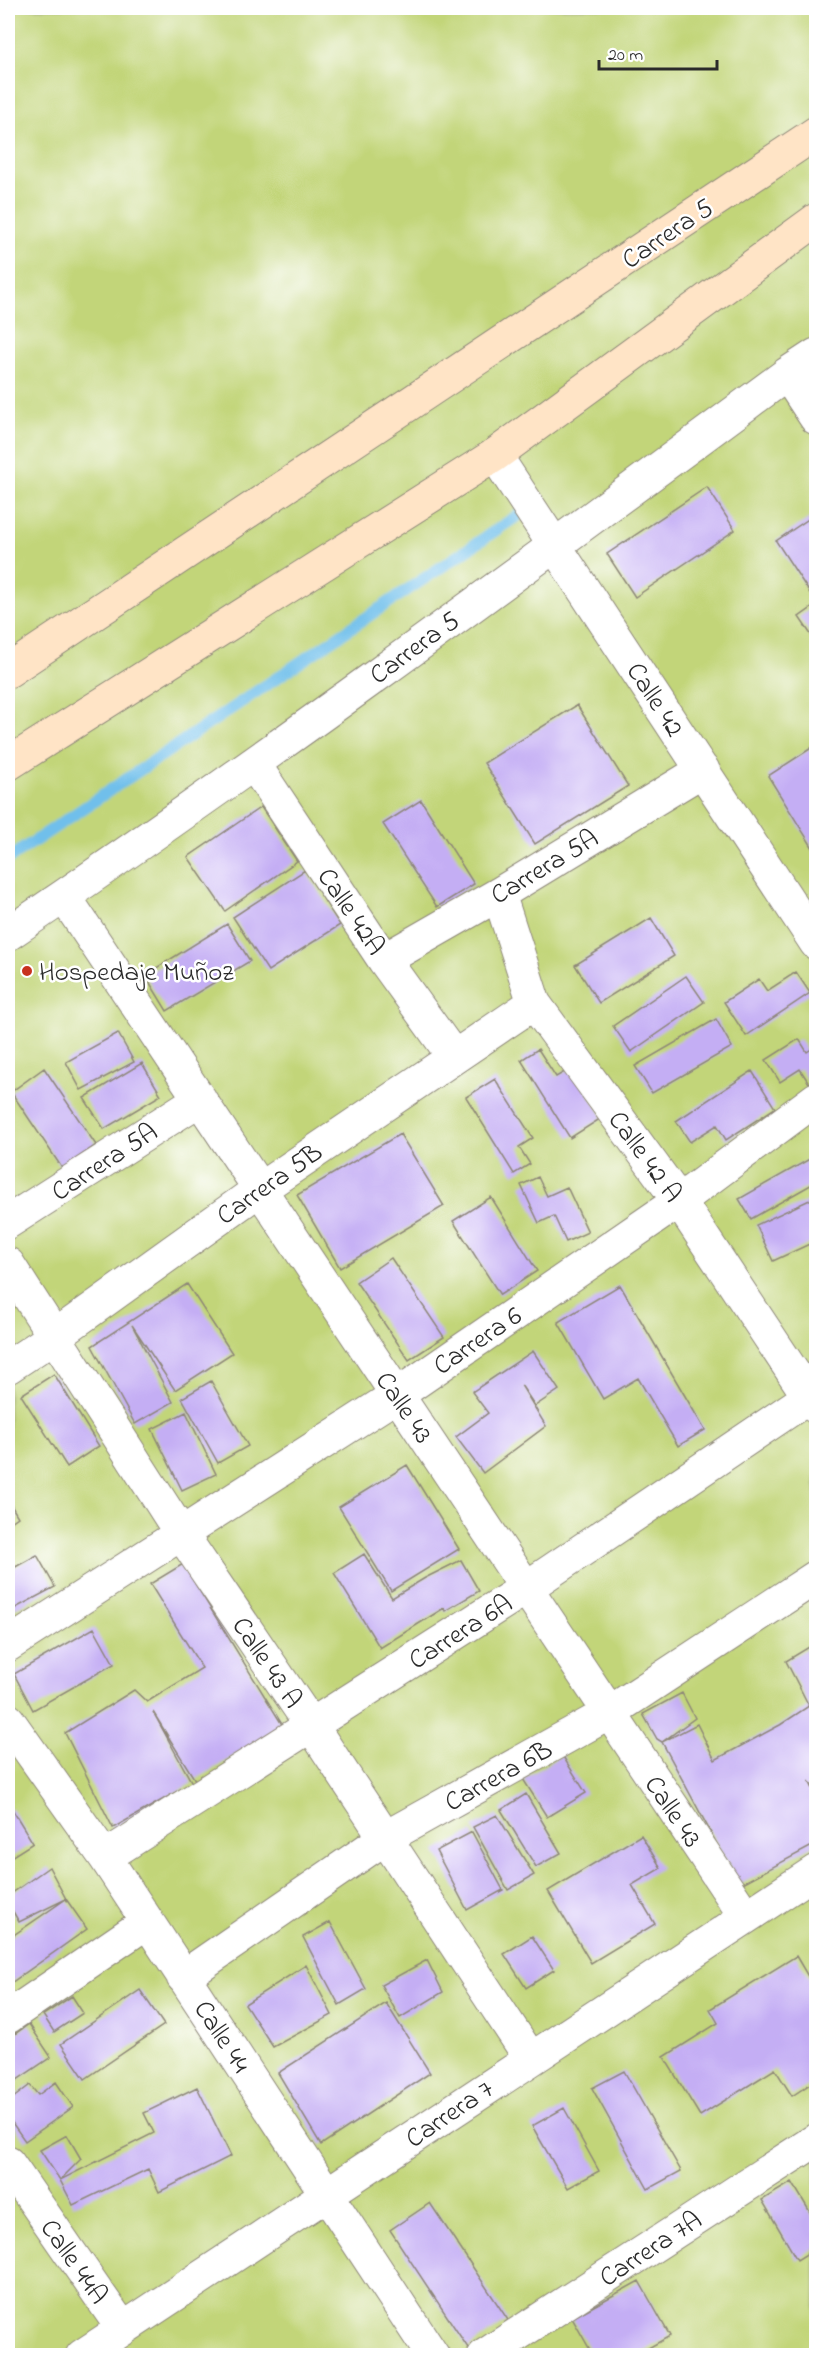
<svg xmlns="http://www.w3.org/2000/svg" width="824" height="2363" font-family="'Indie Flower',sans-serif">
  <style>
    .green { fill: #c2d579; stroke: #768052; stroke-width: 1.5 }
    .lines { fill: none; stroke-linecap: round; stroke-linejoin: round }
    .stream { stroke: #70bfeb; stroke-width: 12 }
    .building { fill: #c4aef4 }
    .minor-casing { stroke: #8d8678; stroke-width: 35 }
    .secondary-casing { stroke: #8d8678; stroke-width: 35 }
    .minor { stroke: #fff; stroke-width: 33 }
    .secondary { stroke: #ffe4c6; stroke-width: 33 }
    .poi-dot { fill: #c8321e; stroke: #fff; stroke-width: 2 }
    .labels { text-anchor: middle; stroke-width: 5; stroke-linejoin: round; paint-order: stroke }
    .street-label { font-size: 27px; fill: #2b2b2b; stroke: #fff }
    .poi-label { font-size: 27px; fill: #2b2b2b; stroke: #fff; text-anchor: start }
  </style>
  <rect width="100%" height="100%" fill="#fff"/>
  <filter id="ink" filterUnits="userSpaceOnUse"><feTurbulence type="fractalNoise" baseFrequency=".0167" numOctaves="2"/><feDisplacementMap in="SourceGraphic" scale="12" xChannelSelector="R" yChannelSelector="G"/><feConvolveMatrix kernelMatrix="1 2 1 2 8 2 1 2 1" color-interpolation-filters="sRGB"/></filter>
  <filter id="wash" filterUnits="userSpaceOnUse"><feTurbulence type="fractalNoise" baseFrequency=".008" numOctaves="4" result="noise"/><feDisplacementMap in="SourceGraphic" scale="24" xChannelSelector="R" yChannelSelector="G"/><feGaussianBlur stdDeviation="1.35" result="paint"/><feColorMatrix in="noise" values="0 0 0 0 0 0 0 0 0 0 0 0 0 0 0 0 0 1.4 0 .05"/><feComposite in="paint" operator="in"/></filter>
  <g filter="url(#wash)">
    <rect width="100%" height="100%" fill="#efe2c4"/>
    <path class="green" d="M8,8H816V2355L8,2356Z"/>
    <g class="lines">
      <path class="stream" d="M8,859L526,510"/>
    </g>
    <g id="blocks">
      <path class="building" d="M707,487L735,530L635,597L607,554Z
        M816,514V600L815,601L776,541Z
        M816,605V642L799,617Z
        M577,705L628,786L535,844L484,763Z
        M816,745V853L768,776Z
        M421,800L474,884L437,907L383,824Z
        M261,807L297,861L225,911L188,857Z
        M305,870L340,925L268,971L233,917Z
        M651,918L674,956L599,1003L575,965Z
        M227,924L250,961L167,1011L145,975Z
        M796,972L810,993L746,1036L724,1002L759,979L767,991Z
        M686,976L704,1002L631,1052L613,1026Z
        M716,1019L732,1047L652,1093L635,1066Z
        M118,1033L134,1062L81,1090L66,1062Z
        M799,1039L807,1052L816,1046V1077L809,1083L800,1069L780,1082L766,1060Z
        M538,1049L556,1077L573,1067L603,1117L570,1138L521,1060Z
        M142,1063L161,1095L104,1129L84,1098Z
        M44,1068L96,1145L62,1168L11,1092Z
        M752,1071L775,1108L726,1140L717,1125L690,1142L676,1121Z
        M495,1079L533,1138L519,1147L530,1164L514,1174L466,1097Z
        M400,1134L444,1206L340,1268L297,1195Z
        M813,1157L816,1163V1182L751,1219L739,1199Z
        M538,1177L547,1196L567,1187L588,1232L566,1242L554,1216L539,1223L521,1185Z
        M491,1197L537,1271L500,1295L453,1221Z
        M816,1197V1241L773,1261L756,1225Z
        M391,1258L444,1337L409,1360L356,1282Z
        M187,1284L232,1353L175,1390L132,1325L173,1402L135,1424L92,1346Z
        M620,1285L705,1430L678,1446L638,1378L603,1399L558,1322Z
        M533,1351L559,1390L535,1406L521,1385L546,1426L483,1473L456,1437L488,1413L472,1392Z
        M54,1374L99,1446L67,1467L21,1395Z
        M211,1381L248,1446L218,1463L182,1398Z
        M186,1412L216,1474L182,1490L152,1429Z
        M407,1465L459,1549L391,1591L339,1507Z
        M8,1500L18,1517L8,1524Z
        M364,1554L392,1598L425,1578L461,1560L479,1591L445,1611L444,1608L380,1648L334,1573Z
        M37,1555L55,1587L8,1612V1571Z
        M183,1564L283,1726L195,1780L153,1712L192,1783L113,1828L65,1733L134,1690L147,1702L202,1668L150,1584Z
        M94,1628L114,1664L33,1710L14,1674Z
        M814,1644L816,1648V1719L813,1715L816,1721V1793L809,1781L816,1795V1844L739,1885L662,1742L697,1724L715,1760L780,1725L809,1706L786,1661Z
        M682,1693L695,1718L662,1742L657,1739L643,1714Z
        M562,1755L586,1793L547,1817L523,1779Z
        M526,1794L561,1853L536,1867L501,1810Z
        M12,1809L33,1843L8,1859V1811Z
        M497,1815L534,1875L508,1890L473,1827Z
        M472,1832L503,1890L467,1910L436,1851Z
        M641,1835L661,1868L632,1885L655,1924L591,1963L548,1891Z
        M49,1867L66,1899L19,1922L8,1903V1896Z
        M66,1899L87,1929L8,1985V1939Z
        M330,1922L366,1989L339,2005L303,1937Z
        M532,1936L554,1970L526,1988L504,1954Z
        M796,1956L816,1990V2080L792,2096L775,2069L700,2116L664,2057L718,2023L710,2009Z
        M427,1960L443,1992L400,2018L381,1985Z
        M306,1965L332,2015L273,2047L245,2004Z
        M140,1990L164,2025L85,2079L61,2044Z
        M72,1996L83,2013L54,2032L43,2015Z
        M386,2003L430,2073L321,2145L278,2073Z
        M29,2024L51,2057L8,2086V2039Z
        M624,2071L681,2171L648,2189L592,2088Z
        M56,2082L73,2107L25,2141L8,2117V2102L30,2085L38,2095Z
        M197,2087L231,2156L159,2192L148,2169L73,2205L60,2180L154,2133L144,2113Z
        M564,2108L599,2171L568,2188L532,2126Z
        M67,2135L81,2159L60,2180L40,2150Z
        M792,2182L816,2222V2248L797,2260L762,2200Z
        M430,2203L508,2320L468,2348L390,2230Z
        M639,2281L670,2336L636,2355H593L572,2318Z"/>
    </g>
  </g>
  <g filter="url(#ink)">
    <use href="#blocks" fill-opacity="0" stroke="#8d8678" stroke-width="1.5"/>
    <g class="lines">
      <g class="minor-casing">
        <path id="minor" d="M787,374L816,418
          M495,455L816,943
          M254,764L384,960L454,1057
          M499,894L534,1003L679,1201L816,1407
          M64,896L746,1917
          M8,934C273,755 530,564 787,374L816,355
          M384,960L499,894L703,770
          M8,1222L200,1099
          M8,1264L180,1532L311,1725L531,2059
          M8,1367L55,1336L260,1189L534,1003
          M8,1645L397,1395L679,1201L816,1099
          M8,1720L105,1857L433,2356
          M105,1857L526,1588L809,1397
          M183,1977L385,1838L609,1713L816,1577
          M8,2017L147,1922
          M8,2163L123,2329
          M82,2356L816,1871
          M484,2356L816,2140"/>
      </g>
      <g class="secondary-casing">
        <path id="secondary" d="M8,671L816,133
          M8,764L495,455L816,220"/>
      </g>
      <use href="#minor" class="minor"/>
      <use href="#secondary" class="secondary"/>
    </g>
  </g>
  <circle class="poi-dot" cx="27" cy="971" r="6"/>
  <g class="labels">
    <g class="street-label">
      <text transform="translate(667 233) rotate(-34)" y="9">Carrera 5</text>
      <text transform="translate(414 647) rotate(-36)" y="9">Carrera 5</text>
      <text transform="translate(656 699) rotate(57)" y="9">Calle 42</text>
      <text transform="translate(544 866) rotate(-31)" y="9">Carrera 5A</text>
      <text transform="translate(352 911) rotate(56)" y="9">Calle 42A</text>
      <text transform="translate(646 1156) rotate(54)" y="9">Calle 42 A</text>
      <text transform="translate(104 1161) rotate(-33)" y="9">Carrera 5A</text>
      <text transform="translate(269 1183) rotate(-35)" y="9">Carrera 5B</text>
      <text transform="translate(477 1340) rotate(-34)" y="9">Carrera 6</text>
      <text transform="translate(405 1407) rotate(56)" y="9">Calle 43</text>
      <text transform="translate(460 1631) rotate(-32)" y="9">Carrera 6A</text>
      <text transform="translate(268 1662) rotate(56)" y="9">Calle 43 A</text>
      <text transform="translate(498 1775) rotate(-29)" y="9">Carrera 6B</text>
      <text transform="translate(674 1811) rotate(56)" y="9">Calle 43</text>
      <text transform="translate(223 2036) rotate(57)" y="9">Calle 44</text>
      <text transform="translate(449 2113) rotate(-34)" y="9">Carrera 7</text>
      <text transform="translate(650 2248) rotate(-33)" y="9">Carrera 7A</text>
      <text transform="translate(75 2261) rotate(55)" y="9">Calle 44A</text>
    </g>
    <g class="poi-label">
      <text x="39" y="980">Hospedaje Muñoz</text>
    </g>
  </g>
  <rect width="824" height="2363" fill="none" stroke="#fff" stroke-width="30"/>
  <path d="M599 60v9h118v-9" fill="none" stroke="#2b2b2b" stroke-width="3"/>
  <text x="608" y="60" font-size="18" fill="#2b2b2b" stroke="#ffffff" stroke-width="4.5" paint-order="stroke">20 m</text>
</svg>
